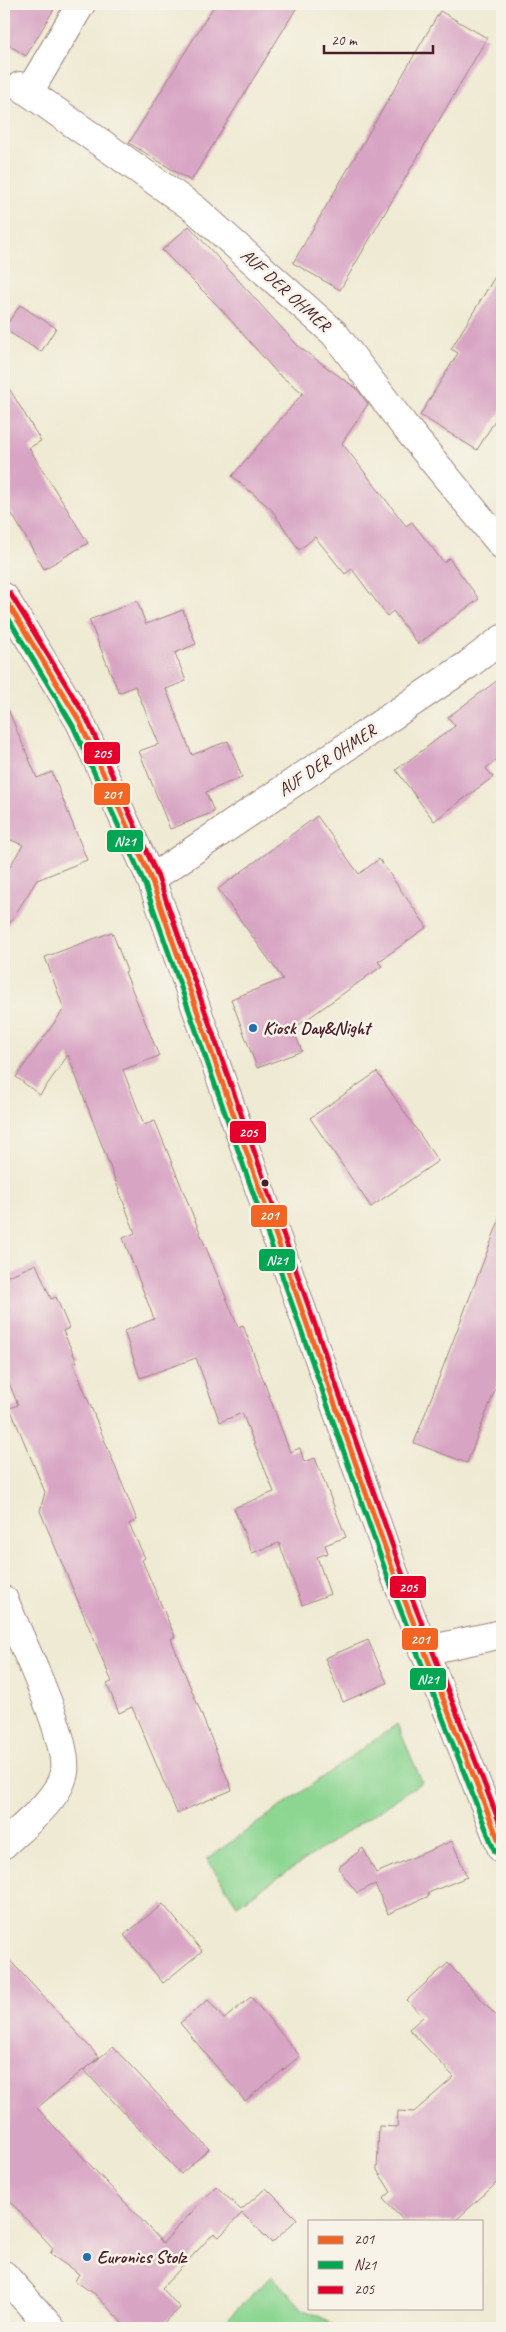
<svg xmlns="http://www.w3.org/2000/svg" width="506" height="2332" font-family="Caveat,sans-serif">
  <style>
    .green { fill: #8cd692; stroke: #6b7a5e }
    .building { fill: #d8a4c4 }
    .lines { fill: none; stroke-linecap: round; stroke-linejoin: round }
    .minor-casing { stroke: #9c847f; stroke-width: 30 }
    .major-casing { stroke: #9c847f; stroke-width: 30 }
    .minor { stroke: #fff; stroke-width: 28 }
    .major { stroke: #fff; stroke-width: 28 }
    .bus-1-casing { stroke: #f7f3e8; stroke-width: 9 }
    .bus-2-casing { stroke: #f7f3e8; stroke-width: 9 }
    .bus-3-casing { stroke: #f7f3e8; stroke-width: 9 }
    .bus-1 { stroke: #f26522; stroke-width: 5 }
    .bus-2 { stroke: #00a651; stroke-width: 5 }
    .bus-3 { stroke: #e4002b; stroke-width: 5 }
    .poi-dot { fill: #1f6fb2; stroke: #f7f3e8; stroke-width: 2 }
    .bus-dot { fill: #4a1f2b; stroke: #f7f3e8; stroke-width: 2 }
    .labels { text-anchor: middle; stroke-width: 5; stroke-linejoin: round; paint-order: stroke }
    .street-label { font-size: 18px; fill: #4a1f2b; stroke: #f7f3e8 }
    .poi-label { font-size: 18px; font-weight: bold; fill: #4a1f2b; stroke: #f7f3e8; text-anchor: start }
    .line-badge { stroke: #f7f3e8; stroke-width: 2 }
    .badge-label { font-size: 14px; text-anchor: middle; font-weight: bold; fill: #fff }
  </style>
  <rect width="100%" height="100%" fill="#f7f3e8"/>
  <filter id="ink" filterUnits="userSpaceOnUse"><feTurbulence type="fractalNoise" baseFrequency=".02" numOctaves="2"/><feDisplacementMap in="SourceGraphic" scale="10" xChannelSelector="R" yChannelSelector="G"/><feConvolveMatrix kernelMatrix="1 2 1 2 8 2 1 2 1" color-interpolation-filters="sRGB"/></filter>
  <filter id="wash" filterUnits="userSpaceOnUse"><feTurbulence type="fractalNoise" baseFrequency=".0096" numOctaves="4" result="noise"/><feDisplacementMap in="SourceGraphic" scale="20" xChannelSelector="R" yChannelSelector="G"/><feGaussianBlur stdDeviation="1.12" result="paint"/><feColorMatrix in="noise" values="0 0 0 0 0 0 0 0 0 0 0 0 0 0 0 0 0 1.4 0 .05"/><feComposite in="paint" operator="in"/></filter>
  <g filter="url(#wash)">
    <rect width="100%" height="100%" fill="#efead3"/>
    <path class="green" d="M397,1724L422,1782L237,1905L207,1859Z
      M272,2276L303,2309L329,2321L336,2328H217Z"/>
    <g id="blocks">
      <path class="building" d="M4,4H57L26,56L4,42Z
        M215,4H299L191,181L129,143Z
        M440,11L487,38L340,290L293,263Z
        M189,226L299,347L357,389L368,404L342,443L406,526L412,522L444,563L449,558L479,599L418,644L393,611L387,616L352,569L345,574L315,537L299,550L271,509L232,476L303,393L278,374L220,308L162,250Z
        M502,265V409L477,450L420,415L458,353L451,349Z
        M20,305L56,328L41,352L4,329Z
        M4,380L41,441L29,448L88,543L44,569L4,500Z
        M137,601L146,624L183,610L196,644L175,653L186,681L166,689L192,755L228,741L242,777L206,792L214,812L170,829L139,751L159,744L135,686L119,693L89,620Z
        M502,677V756L486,768L493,777L434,821L396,770L455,726L448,717Z
        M4,700L37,778L52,772L87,860L37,880L4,932V876L23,845L4,837Z
        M317,816L359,874L379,859L427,927L378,962L382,966L293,1029L302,1051L257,1068L231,999L283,979L218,889Z
        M112,932L127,971L125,972L159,1056L123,1070L144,1125L155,1121L238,1327L243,1325L290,1452L300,1448L304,1462L315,1458L346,1537L325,1545L328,1553L317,1557L330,1594L302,1605L279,1543L252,1553L234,1508L274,1492L242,1413L220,1422L196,1358L140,1378L124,1331L154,1319L123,1238L135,1233L68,1055L40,1095L16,1077L64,1009L45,957Z
        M377,1072L438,1161L371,1207L310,1118Z
        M500,1218H502V1372L467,1463L414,1443Z
        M36,1264L51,1299L56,1297L69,1328L63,1331L77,1362L73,1363L137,1520L129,1524L145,1558L142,1560L175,1637L171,1639L232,1790L177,1813L132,1707L119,1713L107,1684L112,1682L40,1511L45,1492L10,1408L18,1405L4,1371V1278Z
        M368,1640L387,1683L343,1702L325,1658Z
        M452,1841L467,1877L428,1893L429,1896L388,1914L375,1884L357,1893L338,1868L363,1848L376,1873Z
        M163,1904L202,1951L163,1983L124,1935Z
        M4,1954L99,2057L37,2108L163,2243L216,2186L241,2210L266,2188L297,2219L272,2243L242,2213L219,2237L214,2233L162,2288L180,2308L158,2328H127L96,2295L75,2281L79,2274L50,2254L53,2248L4,2195Z
        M448,1963L502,2022V2178L455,2221H404L383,2199L391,2192L377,2170L379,2126L397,2127L398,2111L414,2112L454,2077L409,2029L423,2017L407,2000Z
        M251,1997L300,2056L245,2101L180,2023L208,2000L224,2019Z
        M113,2047L209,2149L181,2174L84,2070Z"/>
    </g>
  </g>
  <g filter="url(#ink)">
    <use href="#blocks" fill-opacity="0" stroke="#9c847f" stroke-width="1"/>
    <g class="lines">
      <g class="minor-casing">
        <path id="minor" d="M20,86L195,209L334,333L403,424L502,545
          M29,92L81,4
          M151,879L469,664L502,639
          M4,1600C19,1637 69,1736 64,1772C60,1798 23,1826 4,1844
          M423,1651L502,1634
          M4,2275L51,2328"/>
      </g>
      <g class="major-casing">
        <path id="major" d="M4,597L80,722L151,879L394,1573L502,1849"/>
      </g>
      <use href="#minor" class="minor"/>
      <use href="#major" class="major"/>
      <g class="bus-1-casing">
        <path id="bus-1" d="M4,597L80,722L151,879L394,1573L502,1849"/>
      </g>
      <g class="bus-2-casing">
        <path id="bus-2" d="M4,611L73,726L144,882L387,1575L495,1852"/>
      </g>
      <g class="bus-3-casing">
        <path id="bus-3" d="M10,593L87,719L158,877L401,1570L502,1829"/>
      </g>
      <use href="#bus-1" class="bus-1"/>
      <use href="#bus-2" class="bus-2"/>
      <use href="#bus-3" class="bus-3"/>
    </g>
  </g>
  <g class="poi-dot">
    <circle cx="253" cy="1028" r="5"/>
    <circle cx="87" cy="2257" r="5"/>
  </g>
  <circle class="bus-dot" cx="265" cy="1183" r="4.5"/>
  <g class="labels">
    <g class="street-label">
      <text transform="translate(286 290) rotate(42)" y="6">AUF DER OHMER</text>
      <text transform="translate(327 760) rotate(-34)" y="6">AUF DER OHMER</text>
    </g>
    <g class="poi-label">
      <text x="263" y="1034">Kiosk Day&amp;Night</text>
      <text x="97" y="2263">Euronics Stolz</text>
    </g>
  </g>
  <g class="line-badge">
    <rect x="83" y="741" width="38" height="24" rx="5" fill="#e4002b"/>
    <rect x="93" y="782" width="38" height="24" rx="5" fill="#f26522"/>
    <rect x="106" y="829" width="38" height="24" rx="5" fill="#00a651"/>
    <rect x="229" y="1120" width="38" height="24" rx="5" fill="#e4002b"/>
    <rect x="250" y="1204" width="38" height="24" rx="5" fill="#f26522"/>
    <rect x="258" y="1248" width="38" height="24" rx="5" fill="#00a651"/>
    <rect x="389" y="1575" width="38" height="24" rx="5" fill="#e4002b"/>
    <rect x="401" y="1627" width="38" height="24" rx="5" fill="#f26522"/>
    <rect x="409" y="1667" width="38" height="24" rx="5" fill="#00a651"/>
  </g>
  <g class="badge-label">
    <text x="102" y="758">205</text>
    <text x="112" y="799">201</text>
    <text x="125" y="846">N21</text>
    <text x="248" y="1137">205</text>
    <text x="269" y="1220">201</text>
    <text x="277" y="1265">N21</text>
    <text x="408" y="1592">205</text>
    <text x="420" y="1644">201</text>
    <text x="428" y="1684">N21</text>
  </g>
  <rect width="506" height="2332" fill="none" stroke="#f7f3e8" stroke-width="20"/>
  <rect x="308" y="2220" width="175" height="90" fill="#f7f3e8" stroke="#b29e9c"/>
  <rect x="318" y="2236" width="25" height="8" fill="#f26522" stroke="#b29e9c"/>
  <text x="354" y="2244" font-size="15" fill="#4a1f2b">201</text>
  <rect x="318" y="2261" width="25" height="8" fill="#00a651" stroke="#b29e9c"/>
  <text x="354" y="2270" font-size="15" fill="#4a1f2b">N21</text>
  <rect x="318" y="2286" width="25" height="8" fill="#e4002b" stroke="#b29e9c"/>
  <text x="354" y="2294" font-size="15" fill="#4a1f2b">205</text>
  <path d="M324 45v8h109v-8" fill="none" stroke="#4a1f2b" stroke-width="2.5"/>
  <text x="331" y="45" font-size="15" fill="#4a1f2b" stroke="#f7f3e8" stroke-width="4" paint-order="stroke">20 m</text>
</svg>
